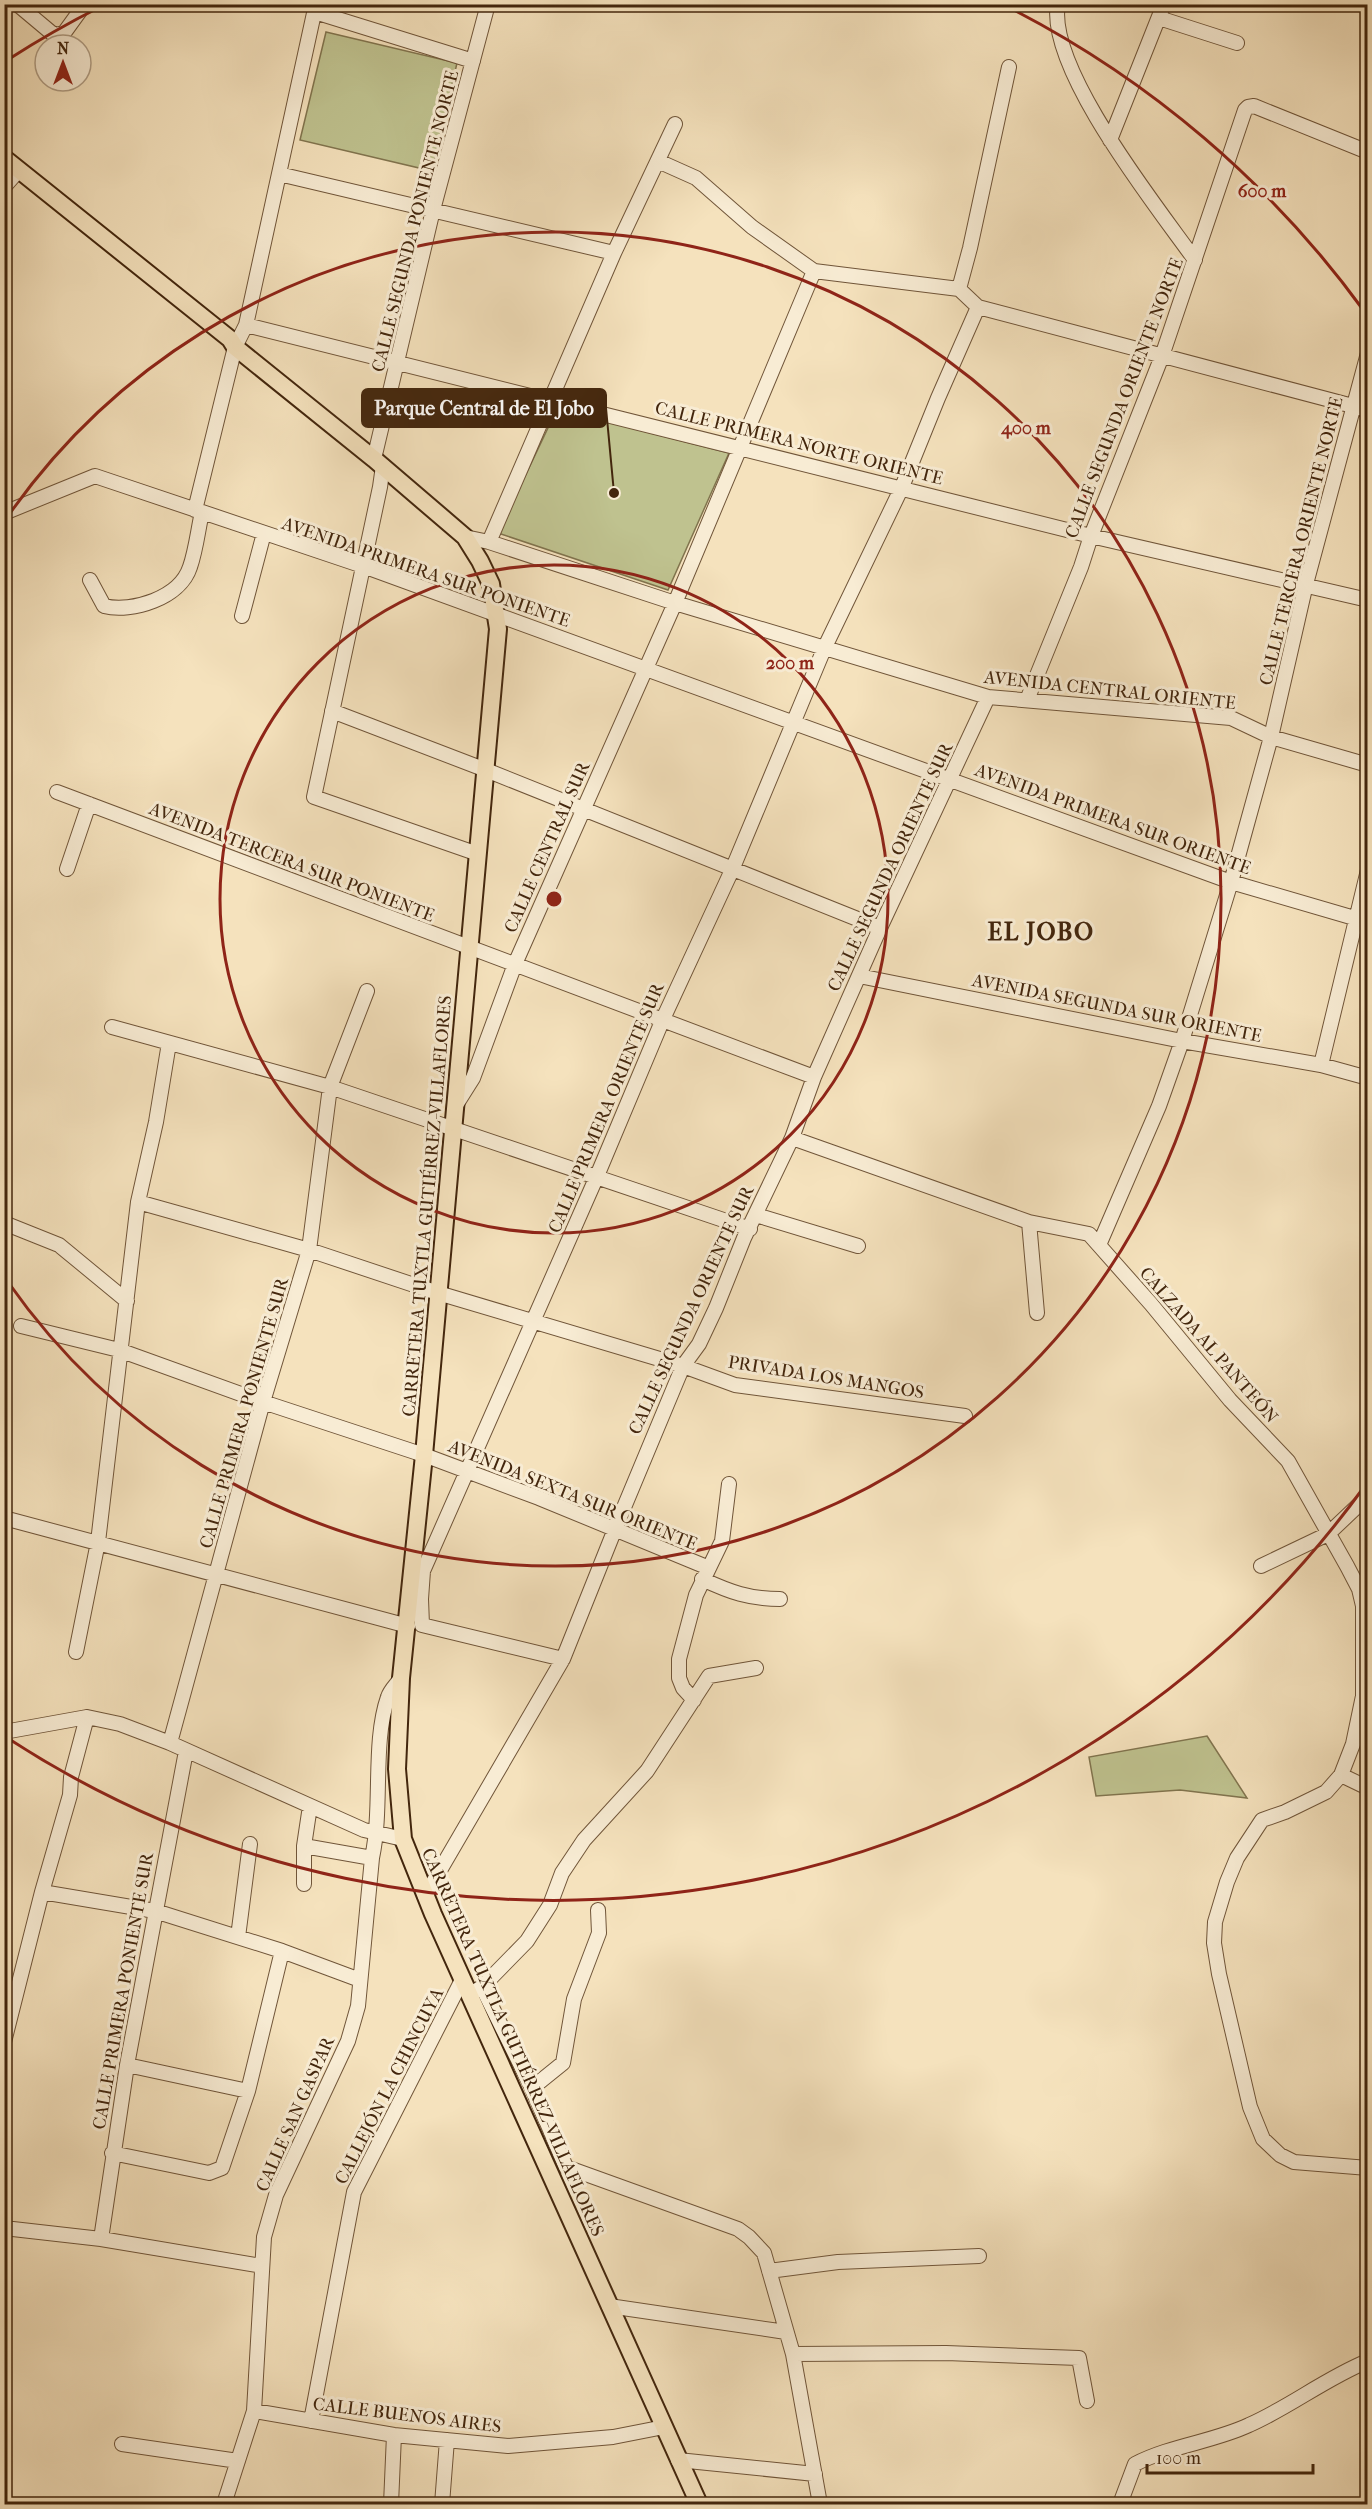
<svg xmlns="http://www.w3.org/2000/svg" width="1372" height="2509" font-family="'IM FELL French Canon',serif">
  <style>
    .green { fill: #bfc28f; stroke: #81744e; stroke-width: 1.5 }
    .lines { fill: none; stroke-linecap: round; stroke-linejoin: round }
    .minor-casing { stroke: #705539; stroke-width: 16 }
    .major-casing { stroke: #43260d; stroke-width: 20 }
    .minor { stroke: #f8ecd4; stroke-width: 14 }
    .major { stroke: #f5e2bd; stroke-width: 16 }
    .ring { fill: none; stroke: #8f2418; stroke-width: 3 }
    .labels { text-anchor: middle; stroke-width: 6; stroke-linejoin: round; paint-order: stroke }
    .street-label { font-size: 18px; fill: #43260d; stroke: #f8ecd4 }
    .district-label { font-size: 24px; font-weight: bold; letter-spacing: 1.5px; fill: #43260d; stroke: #f8ecd4 }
    .centre { fill: #8f2418; stroke: #f8ecd4; stroke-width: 3 }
    .ring-label { font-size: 18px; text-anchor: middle; font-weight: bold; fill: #8f2418; stroke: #f8ecd4; stroke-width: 6; stroke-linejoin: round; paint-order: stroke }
    .leader { fill: none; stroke: #43260d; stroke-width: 2 }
    .callout-dot { fill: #43260d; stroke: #f8ecd4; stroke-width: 2 }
    .callout { fill: #43260d; stroke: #43260d; stroke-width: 2 }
    .callout-label { font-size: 20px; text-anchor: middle; font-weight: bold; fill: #fff }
  </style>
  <rect width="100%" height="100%" fill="#f5e2bd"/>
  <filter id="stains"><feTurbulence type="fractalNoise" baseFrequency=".00333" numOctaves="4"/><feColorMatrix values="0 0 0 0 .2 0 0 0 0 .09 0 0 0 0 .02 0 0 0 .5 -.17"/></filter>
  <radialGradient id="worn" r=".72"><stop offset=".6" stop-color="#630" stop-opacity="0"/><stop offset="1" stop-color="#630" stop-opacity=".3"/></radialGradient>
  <path class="green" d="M326,32L457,63L432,171L300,140Z
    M557,409L729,453L668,590L498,533Z
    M1207,1736L1247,1798L1180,1790L1096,1796L1089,1757Z"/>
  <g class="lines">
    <g class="minor-casing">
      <path id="minor" d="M17,4L54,35L64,33L85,4
        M1058,4C1046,68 1158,208 1195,260
        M315,12L473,61
        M1159,18L1237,43
        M1110,140L1164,4
        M658,161L696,178L752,227L814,271L959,289L978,307L1368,410
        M279,174L614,253
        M4,187L19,170
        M959,289L970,248L1009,67
        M246,325L1091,536L1368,600
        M374,459L433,210L488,4
        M383,466L380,487L314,797L478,854
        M195,510L235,347L246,325L316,4
        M4,513L95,476L363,566L1231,882L1368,922
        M465,537L489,542L675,603L988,697L1231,718L1271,737L1368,765
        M489,542L614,253L675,124
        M90,580L104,606C132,613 180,598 190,567C196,550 198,530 202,512
        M242,616L264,533
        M1027,700L1081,567L1091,536L1162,356L1245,110L1248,107L1254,106L1368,152
        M332,711L486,770L880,928
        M57,792L814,1077
        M67,869L89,804
        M859,976L1182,1041L1321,1065L1368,1078
        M112,1027L330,1087L750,1229
        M1321,1065L1368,870
        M456,1105L473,1078L515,964L675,603L814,271
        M792,1138L1029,1222L1089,1234L1151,1304L1230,1400L1288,1461L1347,1566L1359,1589L1363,1606V1696L1353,1744L1341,1775L1326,1792L1285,1812L1262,1820L1237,1858L1227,1882L1215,1922L1214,1943L1219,1974L1250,2107L1263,2139L1280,2155L1294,2162L1368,2168
        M138,1202L309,1250L438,1293L683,1366L735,1385L965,1416
        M756,1215L858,1246
        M1029,1222L1037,1313
        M4,1223L59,1245L127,1301
        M1099,1245L1159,1106L1182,1041L1231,882L1271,737L1306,584L1368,353
        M21,1326L119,1350L263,1402L424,1455L539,1498L709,1568
        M4,1518L408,1626
        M1261,1566L1328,1534L1368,1496
        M423,1571L421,1599L422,1625L563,1659
        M412,1574L423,1571L597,1176L663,1019L732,870L824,649L902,487L938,398L978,307
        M702,1579C730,1592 749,1599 780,1599
        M76,1652L98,1542L138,1202L156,1122L169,1043
        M694,1700L683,1688L679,1678V1659L696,1595L722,1541L729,1484
        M4,1732L87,1717L120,1724L170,1743L364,1830L403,1839
        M170,1743L263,1402L309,1250L330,1087L367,991
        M1341,1775L1368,1788
        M304,1846L372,1858
        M304,1884V1846L310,1806
        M42,1892L155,1911L282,1951L360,1980
        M425,1896L563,1659L615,1529L683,1366L699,1344L716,1308L744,1238L792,1138L814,1077L880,928L988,697
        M238,1937L250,1844
        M482,1987L532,2088L566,2167L738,2229L749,2237L764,2253L793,2354L820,2504
        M475,1991L482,1987L527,1941L550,1905L562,1873L584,1840L647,1771L709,1676L756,1668
        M4,2042L42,1892L70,1795L71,1777L87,1717
        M127,2065L248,2091
        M532,2088L563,2063L574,1999L599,1933L598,1910
        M112,2153L209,2173L222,2168L248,2091L282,1951
        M4,2228L101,2239L262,2266
        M101,2239L127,2065L186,1751
        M769,2271L838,2262L979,2256
        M609,2306L786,2332
        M793,2354L946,2353L1079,2358L1087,2401
        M254,2411L394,2435L508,2446L613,2437L664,2427
        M311,2421L354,2192L462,1980
        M122,2444L238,2461
        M678,2460L815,2474
        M224,2504L254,2411L264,2237L276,2195L348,2041L358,2006L372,1858C383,1807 372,1743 388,1697C390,1690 397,1684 401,1678
        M391,2504L394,2435
        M442,2504L447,2440
        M1120,2504L1135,2464C1172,2445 1213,2442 1249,2425C1290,2407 1326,2378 1368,2361"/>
    </g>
    <g class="major-casing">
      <path id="major" d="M4,158L230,339L235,347L374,459L465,537L480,561L491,584L498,629L424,1455L401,1678L397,1769L403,1839L433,1914L699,2504"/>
    </g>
    <use href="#minor" class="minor"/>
    <use href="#major" class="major"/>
  </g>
  <g class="ring">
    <circle cx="554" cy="899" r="334"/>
    <path d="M8 516A667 667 0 1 1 8 1282"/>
    <path d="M1364 1487A1001 1001 0 0 1 9 1739M9 59A1001 1001 0 0 1 100 7M1008 7A1001 1001 0 0 1 1364 311"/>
  </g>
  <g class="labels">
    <g class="street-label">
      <text transform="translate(415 221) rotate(-76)" y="6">CALLE SEGUNDA PONIENTE NORTE</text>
      <text transform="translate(1124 398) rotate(-69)" y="6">CALLE SEGUNDA ORIENTE NORTE</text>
      <text transform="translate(799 443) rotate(14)" y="6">CALLE PRIMERA NORTE ORIENTE</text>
      <text transform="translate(1301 541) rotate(-76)" y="6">CALLE TERCERA ORIENTE NORTE</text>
      <text transform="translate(426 572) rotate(19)" y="6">AVENIDA PRIMERA SUR PONIENTE</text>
      <text transform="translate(1110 690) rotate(6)" y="6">AVENIDA CENTRAL ORIENTE</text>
      <text transform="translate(1113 819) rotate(20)" y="6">AVENIDA PRIMERA SUR ORIENTE</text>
      <text transform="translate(547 847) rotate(-66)" y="6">CALLE CENTRAL SUR</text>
      <text transform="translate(292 862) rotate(21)" y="6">AVENIDA TERCERA SUR PONIENTE</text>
      <text transform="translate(890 867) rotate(-65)" y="6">CALLE SEGUNDA ORIENTE SUR</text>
      <text transform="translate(1117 1008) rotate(11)" y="6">AVENIDA SEGUNDA SUR ORIENTE</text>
      <text transform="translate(606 1108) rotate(-67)" y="6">CALLE PRIMERA ORIENTE SUR</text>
      <text transform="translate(427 1206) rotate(-85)" y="6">CARRETERA TUXTLA GUTIÉRREZ-VILLAFLORES</text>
      <text transform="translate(691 1310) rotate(-65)" y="6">CALLE SEGUNDA ORIENTE SUR</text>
      <text transform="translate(1209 1345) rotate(49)" y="6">CALZADA AL PANTEÓN</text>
      <text transform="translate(826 1377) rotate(9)" y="6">PRIVADA LOS MANGOS</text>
      <text transform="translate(244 1413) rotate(-74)" y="6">CALLE PRIMERA PONIENTE SUR</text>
      <text transform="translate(573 1495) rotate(22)" y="6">AVENIDA SEXTA SUR ORIENTE</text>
      <text transform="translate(123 1991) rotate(-80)" y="6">CALLE PRIMERA PONIENTE SUR</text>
      <text transform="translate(513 2042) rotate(66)" y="6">CARRETERA TUXTLA GUTIÉRREZ-VILLAFLORES</text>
      <text transform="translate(389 2086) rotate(-63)" y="6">CALLEJÓN LA CHINCUYA</text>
      <text transform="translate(295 2114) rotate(-66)" y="6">CALLE SAN GASPAR</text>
      <text transform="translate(407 2415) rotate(7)" y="6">CALLE BUENOS AIRES</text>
    </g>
    <g class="district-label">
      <text x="1041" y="940">EL JOBO</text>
    </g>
  </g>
  <circle cx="554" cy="899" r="9" class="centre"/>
  <g class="ring-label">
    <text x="1262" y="197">600 m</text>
    <text x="1026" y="434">400 m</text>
    <text x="790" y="669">200 m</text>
  </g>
  <path class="leader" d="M614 493L606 408"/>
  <circle class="callout-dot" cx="614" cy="493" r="6"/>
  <rect class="callout" x="362" y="389" width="244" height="38" rx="6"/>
  <g class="callout-label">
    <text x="484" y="415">Parque Central de El Jobo</text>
  </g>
  <rect width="1372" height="2509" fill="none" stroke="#f5e2bd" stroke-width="24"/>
  <rect x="6" y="6" width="1360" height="2497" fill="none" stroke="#43260d" stroke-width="3"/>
  <rect x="12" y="12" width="1348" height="2485" fill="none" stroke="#43260d" stroke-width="1.5"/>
  <g transform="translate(63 63)"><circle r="28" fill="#f8ecd4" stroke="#b09d84" stroke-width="1.5"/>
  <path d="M0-4.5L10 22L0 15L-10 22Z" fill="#8f2418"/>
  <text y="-9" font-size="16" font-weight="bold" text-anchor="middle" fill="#43260d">N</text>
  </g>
  <path d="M1147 2464v9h166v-9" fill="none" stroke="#43260d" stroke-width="3"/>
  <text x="1156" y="2464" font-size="18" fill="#43260d" stroke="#f8ecd4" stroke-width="4.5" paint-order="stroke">100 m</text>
  <rect width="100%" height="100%" filter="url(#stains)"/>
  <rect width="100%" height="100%" fill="url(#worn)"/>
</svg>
